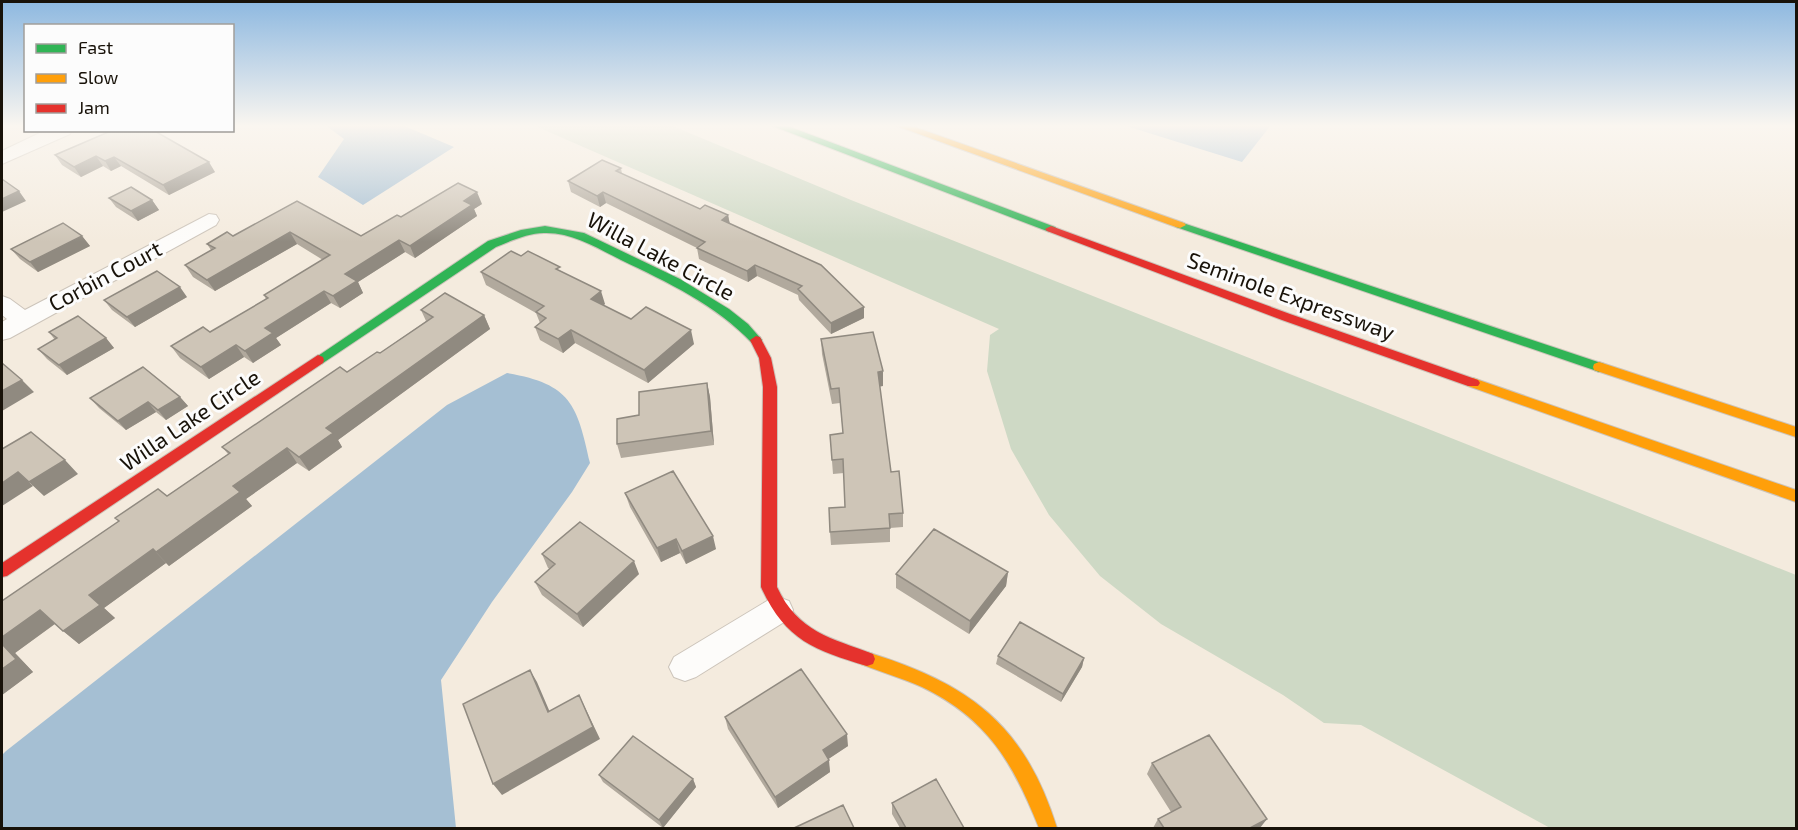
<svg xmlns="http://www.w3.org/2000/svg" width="1798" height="830" font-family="'Exo 2',sans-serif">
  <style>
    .green { fill: #ced9c5 }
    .water { fill: #a5bfd3 }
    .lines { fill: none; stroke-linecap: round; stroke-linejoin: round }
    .street-casing { stroke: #ccc4ba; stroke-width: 2 }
    .fast-casing { stroke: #ccc4ba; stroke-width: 2 }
    .slow-casing { stroke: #ccc4ba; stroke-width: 2 }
    .jam-casing { stroke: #ccc4ba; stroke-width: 2 }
    .street { fill: #fdfcfa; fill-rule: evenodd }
    .fast { fill: #30b455; fill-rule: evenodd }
    .slow { fill: #ff9f0a; fill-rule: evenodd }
    .jam { fill: #e5322d; fill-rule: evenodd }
    .wall { fill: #b1a99d }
    .shaded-wall { fill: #908a80 }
    .building { fill: #cec5b7; stroke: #908a80; stroke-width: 1.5 }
    .labels { text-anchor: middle; stroke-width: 6; stroke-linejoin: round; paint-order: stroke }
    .street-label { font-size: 22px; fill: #181209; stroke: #fcfcfc }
  </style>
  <rect width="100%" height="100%" fill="#f4ebde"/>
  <path class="green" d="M533,125H670L851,200L1796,575V828H1550L1361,725L1324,723L1283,695L1161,624L1100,576L1049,515L1011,449L987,371L990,335L999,329Z"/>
  <path class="water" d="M325,125H402L454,147L363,205L318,177L344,139Z
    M1123,125H1271L1242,162Z
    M507,373C571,384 577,404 590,463L572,492L492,602L441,680L456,828H2V755L6,751L447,405Z"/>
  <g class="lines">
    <g class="street-casing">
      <path id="street" d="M46,130H72L70,134L2,164V151Z
        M209,214L216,215L219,220L216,225L10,338L2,340V322L7,319L2,315V296L10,299L25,310Z
        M778,597L789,601L793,610L789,619L696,677L685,681L674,677L669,667L674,657L767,601Z"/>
    </g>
    <g class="fast-casing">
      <path id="fast" d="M770,125H785L1055,227L1057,229L1051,232L1047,231Z
        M1180,222L1604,364L1605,367L1599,372L1594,370L1176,227L1174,225Z
        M545,226L584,233L680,279L729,309L748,324L762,340L760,343H752C716,305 667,282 621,260C597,248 572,232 544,233C528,233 511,241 496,247L323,363L318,365L312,360L488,241L521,230Z"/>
    </g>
    <g class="slow-casing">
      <path id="slow" d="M894,125H909L1184,223L1186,225L1180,228L1176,227Z
        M1599,362L1796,427V437L1594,370L1593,367L1594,364Z
        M1473,378L1796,490V502L1468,386L1466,383Z
        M867,652C969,684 1024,723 1057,828H1039C1013,763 988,719 922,687C902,678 881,672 861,664L859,659L861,654Z"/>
    </g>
    <g class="jam-casing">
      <path id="jam" d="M1051,226L1290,314L1478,380L1480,383L1478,386H1468L1282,320L1047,231L1045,229Z
        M756,336L760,337L771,358L777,387V587C798,632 831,638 873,654L875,659L873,664L867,666C814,650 785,640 761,587L763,387L759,358L750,340Z
        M318,355L323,357L324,360L323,363L7,576L2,577V563Z"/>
    </g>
    <use href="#street" class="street"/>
    <use href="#fast" class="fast"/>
    <use href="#slow" class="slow"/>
    <use href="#jam" class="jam"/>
  </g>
  <path class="wall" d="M113,130L215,172L169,195L121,166L111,171L103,166L81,177L62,165L55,155Z
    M621,168L622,174L700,209L728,215L730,224L864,318L831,334L799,300L798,295L757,276L748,282L699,259L697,248L606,203L600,207L571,192L568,181Z
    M109,198L152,200L159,210L138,221L116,207Z
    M297,201L361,236L401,217L482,204L474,209L477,216L415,258L405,252L358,282L363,293L340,308L331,303L276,338L281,345L253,363L244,357L209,379L180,358L171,346L210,332L266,299L264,295L323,260L297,244L215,291L193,277L185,265L211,250L207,244L233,236Z
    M82,236L90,246L38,272L20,259L11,249Z
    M521,256L561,271L605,304L603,305L631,319L694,344L648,383L575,343L563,353L540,340L535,327L540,323L536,313L486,285L481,272Z
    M187,297L135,327L112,310L104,300Z
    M421,310L484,315L490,329L338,440L342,447L309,471L297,463L246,499L252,506L169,566L166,563L104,608L115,618L79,644L55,624L15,653L33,672L2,695V601L167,496L228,454L222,447L380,353L426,321Z
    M49,332L106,338L114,348L67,375L47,359L38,349L55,340Z
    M821,339L883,386H879L891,472L903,513V527L890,528V542L831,545L830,532L845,507L844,473L833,474L830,435L843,434L840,403L832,404L822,354Z
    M707,383L710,397L714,445L621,458L617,444L639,415Z
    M180,397L188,406L166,420L156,412L126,430L99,408L90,398Z
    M625,493L716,549L686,564L680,553L661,562L630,507Z
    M542,554L639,574L583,627L542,595L535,582L550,569L548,568Z
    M1008,572L1006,586L969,634L896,588V574Z
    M998,656L1084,658L1082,667L1061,702L996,664Z
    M725,717L848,746L828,759L830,772L778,808L728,729Z
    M1152,763L1260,828H1153L1158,819L1171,812L1147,774Z
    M599,775L693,779L696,787L663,828L603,782Z
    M892,803L964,828H900L892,814Z"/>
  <path class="shaded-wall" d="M96,156L103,166L81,177L74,167Z
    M114,157L121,166L111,171L105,161Z
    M209,162L215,172L169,195L163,185Z
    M19,191L26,201L2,212V199Z
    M477,192L482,204L474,209L477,216L415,258L410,246L464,201Z
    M603,192L606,203L600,207L597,196Z
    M152,200L159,210L138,221L131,211Z
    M728,215L730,226L722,220Z
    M290,232L297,244L215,291L207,280Z
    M82,236L90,246L38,272L30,262Z
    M399,240L405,252L358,282L363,293L340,308L333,296L345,274Z
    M755,265L757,276L748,282L747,271Z
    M180,287L187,297L135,327L127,317Z
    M324,291L331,303L276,338L281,345L253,363L245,351L265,328Z
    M601,291L605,304L595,312L591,299Z
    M864,307V318L831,334V323Z
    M484,315L490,329L338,440L342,447L309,471L299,457L326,428Z
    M571,330L575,343L563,353L558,339Z
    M691,330L694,344L648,383L644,370Z
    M106,338L114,348L67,375L59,365Z
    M236,345L244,357L209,379L201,367Z
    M883,371V386L878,387V372Z
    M22,380L34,392L2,411V391Z
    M707,383L710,397L714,445L711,431Z
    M180,397L188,406L166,420L158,410Z
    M148,402L156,412L126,430L118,421Z
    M287,448L297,463L246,499L252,506L169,566L156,552L233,486Z
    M65,460L78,474L44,496L29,482Z
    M18,472L33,486L2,506V483Z
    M713,536L716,549L686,564L682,551Z
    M676,539L680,553L661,562L657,548Z
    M153,549L166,563L104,608L115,618L79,644L63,631L89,595Z
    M634,561L639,574L583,627L577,614Z
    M1008,572L1006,586L969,634L970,621Z
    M40,610L56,623L15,653L33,672L2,695V637Z
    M1084,658L1082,667L1061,702L1063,694Z
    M530,670L537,682L555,724L548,712Z
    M579,695L600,739L502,795L493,784Z
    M847,734L848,746L824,762L823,750Z
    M829,760L830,772L778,808L775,797Z
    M693,779L696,787L663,828L659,820Z
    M1267,819L1260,828H1250Z"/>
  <path class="building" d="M113,130H153L209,162L163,185L114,157L105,161L96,156L74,167L55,155Z
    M602,160L621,168L616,171L700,209L705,205L728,215L722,220L821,265L864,307L831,323L798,289L802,286L755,265L747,271L697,248L705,242L603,192L597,196L568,181Z
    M2,179L19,191L2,199Z
    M458,183L477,192L464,201L472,205L410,246L399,240L345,274L357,281L333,296L324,291L265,328L273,333L245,351L236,345L201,367L171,346L203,327L210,332L268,298L264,295L330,255L290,232L207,280L185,265L215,248L207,244L227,232L233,236L297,201L361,236L397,215L401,217Z
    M131,187L152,200L131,211L109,198Z
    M63,223L82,236L30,262L11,249Z
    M511,251L521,256L528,251L560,267L556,269L601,291L591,299L631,319L646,307L691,330L644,370L571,330L558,339L535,327L546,318L536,312L544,306L481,272Z
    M157,271L180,287L127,317L104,300Z
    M445,293L484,315L326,428L333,433L299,457L287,448L233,486L240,492L156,552L153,549L89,595L100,605L63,631L40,610L2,637V601L119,521L115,518L158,489L167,496L230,453L222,447L340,367L347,372L377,352L380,353L433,317L421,310Z
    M78,316L106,338L59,365L38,349L57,338L49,332Z
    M873,332L883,371L878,372L891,472L899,471L903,513L889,514L890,528L830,532L829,508L845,507L843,459L832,460L830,435L843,433L839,388L831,389L821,339Z
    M2,363L22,380L2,391Z
    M143,367L180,397L158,410L148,402L118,421L90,398Z
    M707,383L711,431L617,444V419L639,415V392Z
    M31,432L65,460L29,482L18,472L2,483V449Z
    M673,471L713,536L682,551L676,539L657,548L625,493Z
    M580,522L634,561L577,614L535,582L555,564L542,554Z
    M934,529L1008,572L970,621L896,574Z
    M1020,622L1084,658L1063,694L998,656Z
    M2,644L16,659L2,669Z
    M801,669L847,734L823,750L829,760L775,797L725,717Z
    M530,670L548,712L579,695L593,727L493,784L463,704Z
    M1209,735L1267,819L1250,828H1164L1158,819L1181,807L1152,763Z
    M633,736L693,779L659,820L599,775Z
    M936,779L964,828H906L892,803Z
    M843,805L854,828H794Z"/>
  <linearGradient id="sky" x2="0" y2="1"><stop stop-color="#8db8e0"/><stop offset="0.52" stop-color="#faf6f0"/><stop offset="1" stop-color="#faf6f0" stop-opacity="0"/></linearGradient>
  <rect width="1798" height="242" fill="url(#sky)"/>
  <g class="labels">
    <g class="street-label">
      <text transform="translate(661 256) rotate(28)" y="8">Willa Lake Circle</text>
      <text transform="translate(105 276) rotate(-28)" y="8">Corbin Court</text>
      <text transform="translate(1291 296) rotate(20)" y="8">Seminole Expressway</text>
      <text transform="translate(190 420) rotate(-34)" y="8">Willa Lake Circle</text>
    </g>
  </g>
  <rect width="1798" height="830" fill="none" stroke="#181209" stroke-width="6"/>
  <rect x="24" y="24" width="210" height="108" fill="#fcfcfc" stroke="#a19e9b" stroke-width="1.5"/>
  <rect x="36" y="44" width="30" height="9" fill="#30b455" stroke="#a19e9b" stroke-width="1.5"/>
  <text x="78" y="54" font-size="18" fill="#181209">Fast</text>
  <rect x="36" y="74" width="30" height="9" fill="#ff9f0a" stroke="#a19e9b" stroke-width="1.5"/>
  <text x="78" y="84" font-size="18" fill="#181209">Slow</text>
  <rect x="36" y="104" width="30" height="9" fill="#e5322d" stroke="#a19e9b" stroke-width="1.5"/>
  <text x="78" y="114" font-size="18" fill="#181209">Jam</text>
</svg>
